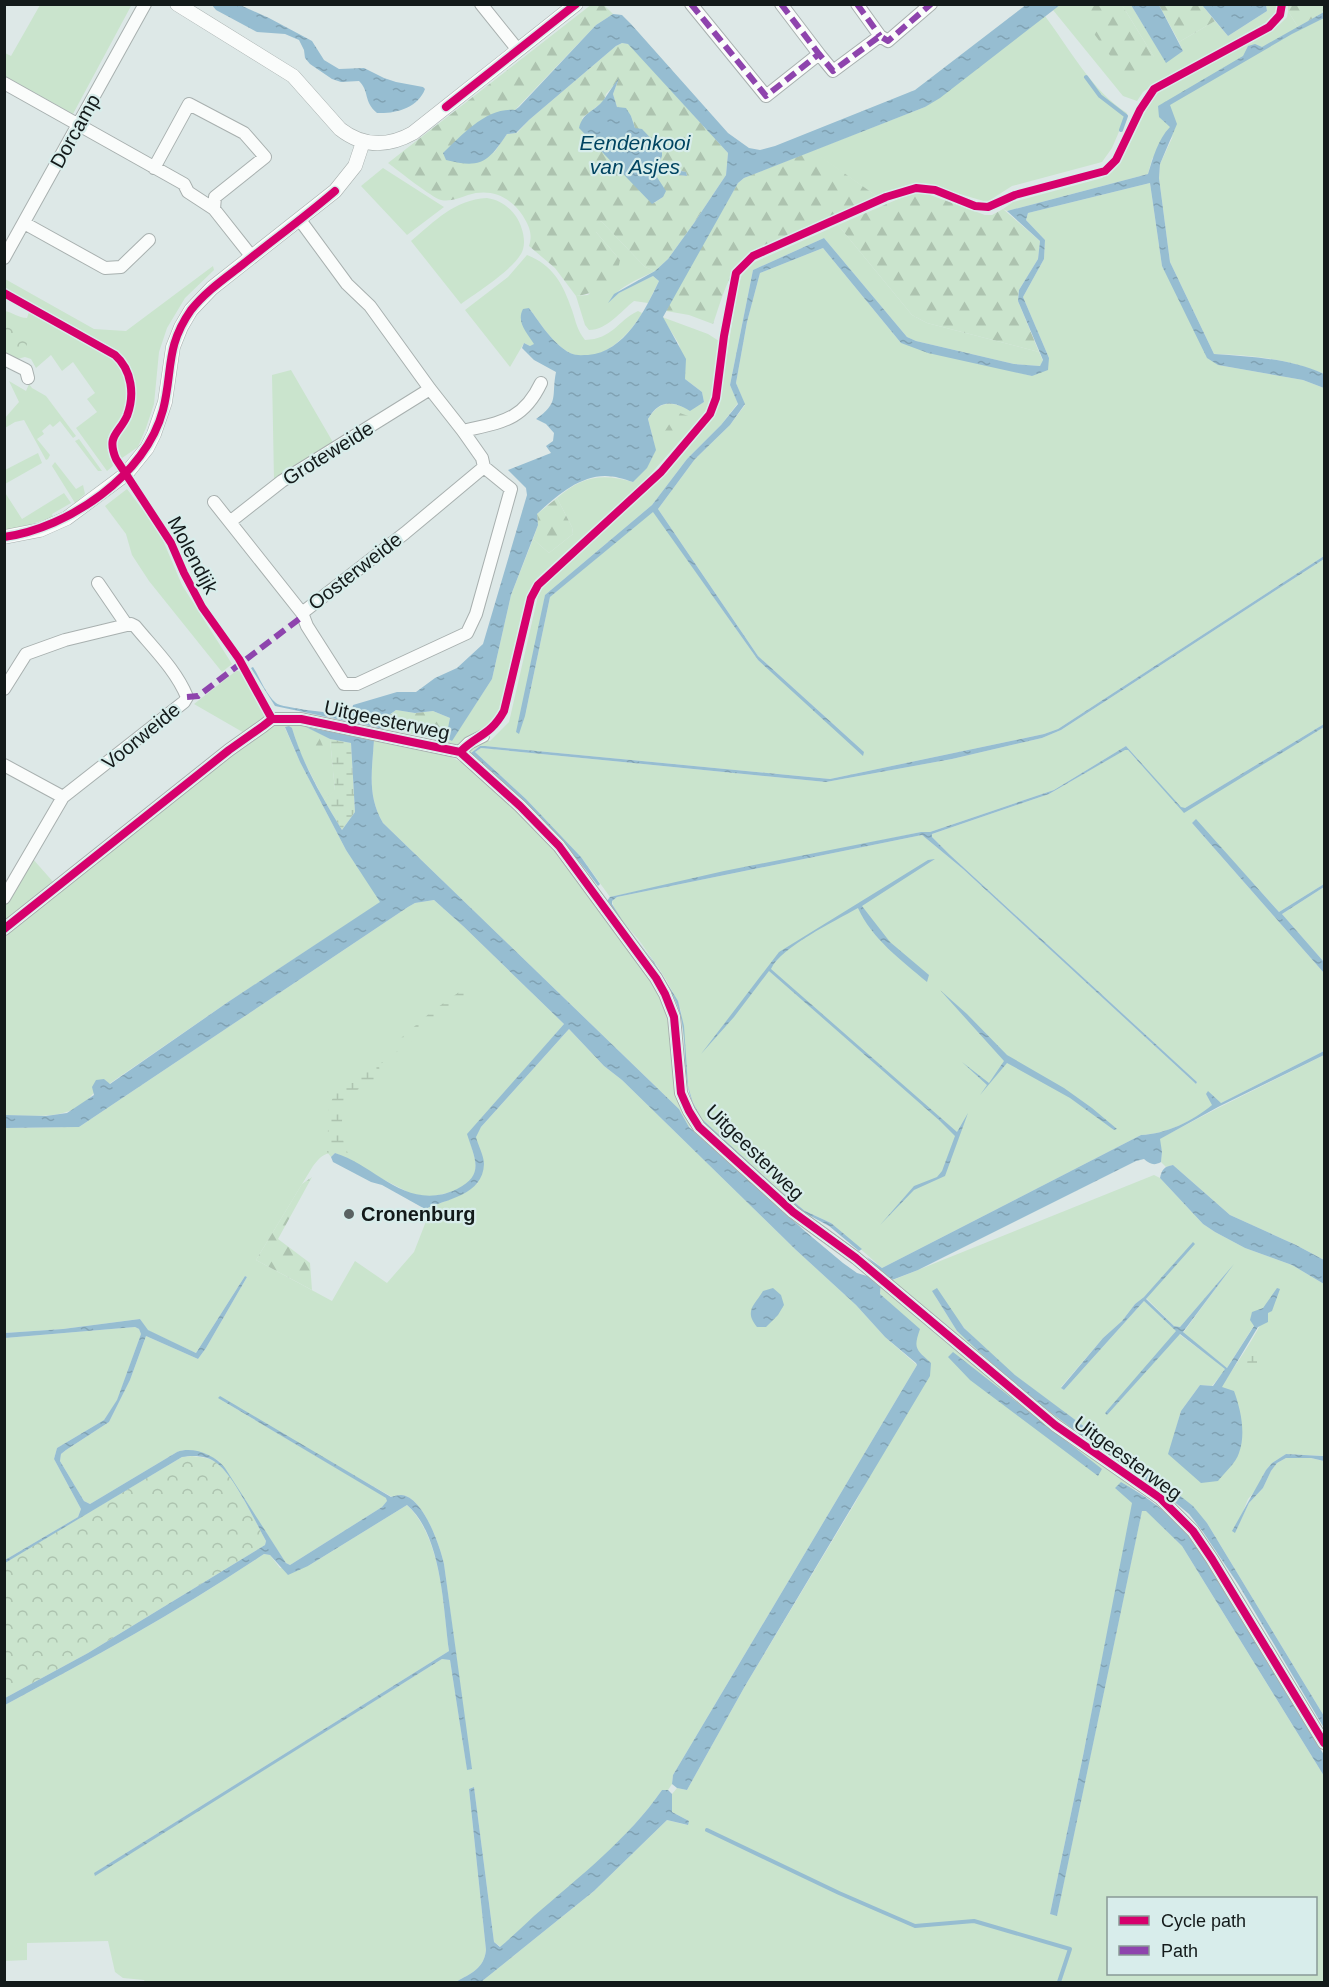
<svg xmlns="http://www.w3.org/2000/svg" width="1329" height="1987" font-family="Arial,sans-serif">
  <style>
    .green { fill: #cae4cd; fill-rule: evenodd }
    .forest { fill: url(#forest-firs); fill-rule: evenodd }
    .wetland { fill: url(#wetland-marsh) }
    .park { fill: url(#park-crowns) }
    .water { fill: url(#water-ripples) }
    .lines { fill: none; stroke-linecap: round; stroke-linejoin: round }
    .stream { stroke: #96bdd1; stroke-width: 4 }
    .minor-casing { stroke: #a8b0af; stroke-width: 14 }
    .tertiary-casing { stroke: #a8b0af; stroke-width: 15 }
    .minor { stroke: #fafcfb; stroke-width: 12 }
    .tertiary { stroke: #fafcfb; stroke-width: 14 }
    .quiet { stroke: #8e44ad; stroke-width: 6; stroke-dasharray: 12 6; stroke-linecap: butt }
    .cycleway-casing { stroke: #d8edeb; stroke-width: 11 }
    .cycleway { stroke: #d6006c; stroke-width: 8 }
    .poi-dot { fill: #5a6262; stroke: #d8edeb; stroke-width: 2 }
    .labels { text-anchor: middle; stroke-width: 4.5; stroke-linejoin: round; paint-order: stroke }
    .street-label { font-size: 20px; fill: #131a1a; stroke: #d8edeb }
    .poi-label { font-size: 20px; font-weight: bold; fill: #131a1a; stroke: #d8edeb; text-anchor: start }
    .water-label { font-size: 21px; font-style: italic; fill: #004461; stroke: #d8edeb }
  </style>
  <defs>
    <pattern id="forest-firs" width="22" height="20" patternUnits="userSpaceOnUse" patternTransform="scale(1.5)"><rect width="22" height="20" fill="#cae4cd"/><path d="M5 1l3.5 6h-7zM16 11l3.5 6h-7z" fill="#adc3af"/></pattern>
    <pattern id="wetland-marsh" width="20" height="14" patternUnits="userSpaceOnUse" patternTransform="scale(1.5)"><rect width="20" height="14" fill="#cae4cd"/><path d="M1 5h8M5 5V1M11 12h8M15 12V8" fill="none" stroke="#adc3af"/></pattern>
    <pattern id="park-crowns" width="20" height="18" patternUnits="userSpaceOnUse" patternTransform="scale(1.5)"><rect width="20" height="18" fill="#cae4cd"/><path d="M2 6a3 3 0 1 1 6 0M12 15a3 3 0 1 1 6 0" fill="none" stroke="#adc3af"/></pattern>
    <pattern id="water-ripples" width="26" height="14" patternUnits="userSpaceOnUse" patternTransform="scale(1.5)"><rect width="26" height="14" fill="#96bdd1"/><path d="M2 4q2-2 4 0t4 0M15 11q2-2 4 0t4 0" fill="none" stroke="#80a2b3"/></pattern>
  </defs>
  <rect width="100%" height="100%" fill="#dde8e7"/>
  <path class="green" d="M129,4L131,6L73,114L5,76V53L11,56L40,5Z
    M1060,5H1079L1076,8L1154,57L1122,5H1131L1166,62L1183,51L1179,42L1215,21L1228,36L1267,11L1266,5H1277L1278,11L1274,18L1150,87L1143,92L1137,101L1123,96L1053,10Z
    M1288,11L1298,27L1324,12V374C1290,359 1252,355 1214,354L1170,262L1159,178L1160,164L1173,136L1152,159L1148,174L1007,211L1003,209L1013,202L1102,178L1120,163L1149,97L1160,87L1279,25L1287,17Z
    M1045,16C1069,48 1093,92 1127,113L1112,148L1102,162L1012,186L987,202L922,183L908,185L878,197L819,156L817,149L925,107Z
    M383,168L444,207L407,235L361,186Z
    M1150,183L1162,266L1218,365L1303,380L1324,388V556L1058,729L1044,734L830,779L485,746H480L471,753H466L481,740L490,741L509,722L538,596L544,585L555,571L652,484L713,416L720,398L738,286L742,274L748,265L838,225L912,315L927,323L1039,352L1043,361L1040,366L1014,364L916,341L907,337L824,238L753,270L730,385L738,403L721,425L687,459L652,505L545,595L525,716L550,597L653,511L758,660L864,752L758,656L658,509L695,459L730,425L745,405L736,383L747,322L760,273L823,248L901,343L1032,376L1049,358L1023,297L1044,259L1045,240L1026,220L1028,213Z
    M487,198C500,200 510,207 517,218C522,226 526,240 523,249C519,266 476,293 461,304L411,241C435,221 454,200 487,198Z
    M601,221L645,267L655,271C639,279 619,286 610,301L619,293L653,276L659,281L648,303L634,301C621,311 607,330 589,330L585,325L576,296L588,295L620,260L596,232L595,225Z
    M527,255C553,265 563,284 572,310C576,322 577,330 585,340C613,339 617,321 638,311L642,313C630,335 598,367 570,353C553,344 540,323 529,308L522,324L535,344L530,346L524,343L510,367L465,310L508,277Z
    M213,266L214,270L185,298L167,328L159,352L154,404L146,428L138,447L122,458L117,453C114,436 125,430 132,415C140,396 133,367 118,354L5,290V279L94,329L126,331Z
    M4,311C13,312 18,318 27,318L29,312L116,358L122,369L126,376V404L124,413L110,433L107,440L113,466L107,471L76,428L97,412L87,399L95,393L73,362L62,371L51,355L36,368L31,359L25,357L17,359L5,355Z
    M662,317L708,334L719,341L710,404L701,417L648,477L535,580L529,595C523,619 507,710 495,724C485,735 469,742 456,749L440,744C444,738 447,739 452,740L492,679L511,595L533,539L549,553L573,534L572,527L557,498C582,476 602,473 633,482C659,451 658,457 648,419C660,400 672,401 690,410L704,402L702,392L685,379L679,344Z
    M291,370L334,444L274,480L272,375Z
    M9,381L26,391L29,384L32,388L46,396L76,436L73,438L60,421L53,427L50,424L42,431L44,434L37,439L50,455L48,459L46,460L24,420L15,422L5,428V418L19,402Z
    M79,439L102,471H98L75,441Z
    M38,453L42,463L5,484V470Z
    M55,462L76,489L83,485L85,494L75,503L52,466Z
    M127,489L159,531L182,585L232,664L222,672L149,581L132,555L126,534L105,506Z
    M4,491L22,519L64,493L71,503L52,514L53,517L26,526L5,531Z
    M1324,559V724L1185,808H1181L1126,746L1054,790L930,832H921L610,897L581,857L526,799L475,752L481,748L826,782L952,759L1042,738L1061,730Z
    M236,671H241L266,711L265,717L246,734L194,704Z
    M296,721L330,739L335,791L324,800L300,753L292,728H285L300,762L346,850L381,902L228,1002L109,1084L104,1079C77,1122 50,1116 5,1115V933L270,725Z
    M1324,727V884L1279,912L1196,820L1192,823L1324,973V1051L1221,1103L1206,1094L1213,1105C1193,1121 1166,1134 1141,1135L882,1268L831,1223L805,1211L779,1190L702,1119L693,1103L688,1086L681,1011C672,985 654,961 638,939C629,928 615,915 612,901L617,897L922,835L963,869L1196,1084L1197,1082L949,854L932,837V834L1049,794L1124,750H1128L1184,812Z
    M374,740L449,756L469,766L560,851L664,998L693,1122L689,1127L679,1109L383,823C367,796 372,771 374,740Z
    M32,858L55,884L5,925V905L12,896Z
    M1324,887V962L1282,914Z
    M434,900L463,926L564,1024L468,1134C473,1157 487,1175 458,1189C447,1194 429,1198 417,1196C412,1195 405,1190 400,1188C386,1181 373,1174 360,1166C352,1161 344,1154 335,1153C324,1152 319,1158 313,1166L256,1260L332,1301L355,1261L387,1283L414,1252L430,1211L425,1209L451,1199L478,1183L475,1137L481,1127L569,1029L604,1066L622,1080L796,1250L856,1305L885,1337L917,1365L673,1775L672,1784L668,1790H662C619,1852 555,1896 501,1947L494,1942L474,1787L469,1789L486,1950C484,1969 471,1973 456,1982H145L144,1980L123,1978L115,1972L108,1941L27,1943V1960L5,1961V1705C93,1658 181,1610 264,1554L270,1555L280,1568L308,1566L407,1505C442,1538 443,1605 449,1651L102,1868L95,1873V1875L442,1659L450,1660L467,1769H471L444,1564C440,1546 423,1496 401,1495C398,1495 395,1496 392,1497L218,1398L387,1498L388,1501L382,1507L290,1565L286,1563L219,1461C206,1454 191,1446 177,1452L90,1504L84,1501L60,1461L61,1454L66,1450L109,1422L130,1380L146,1336L198,1359L206,1348L247,1277L245,1276L196,1353L147,1330L140,1319L63,1329L5,1333L4,1128L79,1127L408,907L415,903Z
    M1324,1055V1260L1296,1245L1230,1215L1173,1165L1166,1167L1161,1162L1162,1152L1159,1139L1218,1108Z
    M1154,1175L1160,1178L1203,1224L1215,1232L1245,1248L1292,1265L1324,1284V1456L1286,1454L1272,1463L1266,1470L1256,1490L1248,1499L1235,1532L1249,1503L1263,1488L1271,1471L1277,1463L1286,1458H1311L1324,1461V1716L1207,1523C1180,1491 1145,1471 1111,1446C1080,1423 1047,1400 1016,1376C986,1352 960,1324 935,1296L957,1331L1108,1455L1155,1486L1164,1498L1033,1404L888,1282ZM1194,1243L1146,1298L1174,1326L1180,1327L1230,1269L1183,1333L1227,1368L1277,1289C1254,1348 1208,1404 1169,1454L1181,1411L1200,1385L1212,1386L1226,1369L1179,1334L1107,1415L1177,1331L1144,1301L1064,1390L1061,1387L1103,1338L1122,1321L1135,1304L1144,1297Z
    M881,1282L1137,1485L1135,1490L1121,1482L1133,1503L1083,1756L1050,1914L1057,1915L1142,1510H1146L1182,1546L1324,1776V1982H481L594,1891L667,1820L687,1825L689,1821L672,1812V1794L677,1788L687,1790L745,1686L855,1503L930,1363L916,1349L898,1311L880,1294ZM1108,1898H1316V1974H1108Z
    M135,1327L139,1329L141,1334L117,1401L104,1420L57,1448L54,1459L81,1509L78,1517L5,1560V1338Z"/>
  <path class="forest" d="M592,4L604,5L613,14L596,25L515,110L493,154L507,134L517,133L529,120L616,46L622,43L629,44L728,153L726,175L694,223L668,259L655,271L645,267L601,221L596,225V232L620,260C617,282 596,294 576,296L555,268L529,246C533,234 529,226 523,216C510,196 490,188 468,195C459,198 450,202 441,200C431,197 399,171 388,163ZM618,81L613,94L617,107L631,116L635,128L662,156L657,167L686,172L687,176L652,171L663,197L654,203L582,118L604,101L606,94Z
    M1079,5H1122L1154,57L1137,92L1075,8Z
    M1159,5H1202L1215,21L1179,42Z
    M1288,5H1324V12L1298,27L1288,11Z
    M817,149L820,156L878,197L757,249C729,265 723,296 713,324L689,315L666,311L677,289L738,183L744,178Z
    M922,192L985,215H992L1003,209L1040,241L1038,259L1019,290L1018,301L1039,352L927,323L912,315L838,225L912,193Z
    M677,412L691,417L677,433L663,434Z
    M557,498L572,527L573,534L549,553L533,539L538,525L537,514Z
    M396,710L415,713L433,711L450,718L447,739L443,740L384,729L383,724L387,717Z
    M301,731L317,733L334,770L332,780Z
    M312,1177L278,1239L310,1263L312,1290L256,1260L302,1184Z"/>
  <path class="wetland" d="M330,739L351,743L355,812L342,830L324,800L335,790Z
    M469,985L473,986L452,1011L379,1065L380,1078L344,1097L341,1133L350,1160L335,1153L331,1157L327,1152L329,1106L339,1085L355,1078L431,1012Z
    M1257,1345V1368L1246,1370L1248,1358Z"/>
  <path class="park" d="M4,324L30,337L21,358L17,359L5,352Z
    M192,1456C201,1457 212,1458 219,1464C236,1481 254,1519 266,1541L265,1545L88,1653L5,1698L4,1563L182,1457Z"/>
  <path class="water" d="M1027,4L1060,5L940,98L925,107L744,178L738,183L663,317L686,359L685,379L702,392L704,402L690,411C672,400 659,400 648,419L656,450L647,468L633,482C624,479 615,476 605,476C579,476 555,497 537,514L538,525L511,595L492,679L452,741L446,738L450,718L433,711L415,713L396,710C389,715 382,720 384,729L275,706L251,668L253,667C260,678 266,695 276,703C281,708 339,714 351,715L353,705L397,692H416L435,678L457,668L483,644L527,495L526,488L508,470L551,453L546,446L553,441L554,433L546,424L536,419C560,402 551,397 556,372L534,360L522,348L524,343L530,346L534,344C527,333 516,322 523,309L529,308C540,323 553,344 570,353C576,356 582,355 588,355C625,352 645,310 659,281L653,276L619,293L608,303L614,294L655,271L668,259L694,223L726,175L728,153L628,44L622,43L616,46L529,120L516,133L507,134C488,162 481,169 446,160L443,153C462,135 487,107 515,110L519,107L596,25L613,14L622,15L631,24L728,133L749,148L760,150L775,146L915,90Z
    M212,5H240L269,18L312,41L324,60L339,69L364,68L384,78L396,82L423,87L425,89C418,108 395,114 377,113C363,101 370,92 359,81L341,82L332,79L310,64L305,58L304,50L299,40L285,34L257,32L216,10Z
    M1131,5H1159L1183,51L1166,63Z
    M1202,5H1266L1267,11L1228,36Z
    M1324,12V18L1292,34L1170,105L1177,124L1160,164L1159,178L1170,262L1214,354C1253,357 1288,358 1324,374V388L1303,380L1218,365L1207,358L1162,266L1150,183L1028,213L1026,220L1045,240L1044,259L1023,297L1049,358L1048,370L1032,376L928,353L901,343L823,248L760,273L747,322L736,383L745,404L730,425L695,459L658,509L758,656L864,752L863,756L758,660L653,512L550,597L525,716L519,734L516,732L545,595L652,505L687,459L721,425L738,404L730,385L753,270L824,238L907,337L916,341L1014,364L1040,366L1043,360L1018,301L1019,290L1038,259L1040,241L1007,211L1148,174C1153,158 1158,139 1170,127L1159,117L1158,106L1243,56L1248,46L1255,44L1262,47Z
    M619,78L613,94L617,107L626,108L631,116L635,128L642,129L662,150V156L658,167L686,172L687,176L653,171L666,191L663,197L652,204L579,128C583,113 591,113 601,103C606,98 613,85 619,78Z
    M1324,556V559L1061,730L1042,738L952,759L826,782L481,748L475,752L526,799L581,857L600,884L598,886C561,835 519,795 471,753L480,746H485L830,779L1044,734L1058,729Z
    M1324,724V727L1184,813L1128,750H1125L1049,794L932,834V837L949,854L1197,1082L1196,1084L963,869L922,835L617,897L612,901V904L622,920L654,962L678,1001L684,1026L688,1086L693,1103L702,1119L779,1190L805,1211L831,1223L862,1249L859,1251L829,1226L805,1213L787,1199L706,1125C674,1086 693,1048 677,1005C665,972 629,930 607,901L610,897L724,871L921,832H930L1054,790L1126,746L1181,807L1185,808Z
    M289,726L292,728C303,765 322,797 342,830L355,812L351,743L330,739L306,727L374,740C372,771 367,796 383,823L679,1109L689,1127L806,1232L843,1263L857,1273L877,1279L881,1272L867,1257L882,1268L1141,1135C1166,1134 1193,1121 1212,1105L1206,1094L1208,1091L1221,1103L1324,1051V1055L1218,1107L1160,1139L1162,1152L1161,1162C1154,1166 1150,1164 1144,1159L1136,1161L918,1270L892,1280L887,1278L881,1282L880,1294L920,1329C913,1349 916,1349 931,1363L930,1376L745,1686L687,1790L677,1788L672,1784L673,1775L917,1365L916,1363L885,1337L856,1305L796,1250L622,1080L604,1066L569,1029L481,1127L476,1137C478,1145 484,1156 484,1164C483,1195 447,1199 425,1209L382,1185L371,1182L333,1162L331,1157L335,1153C377,1166 407,1213 457,1189C486,1175 474,1157 467,1134L564,1024L463,926L434,900L415,903L408,907L79,1127L5,1128V1115L46,1116L67,1113L94,1095L92,1087L96,1080L104,1079L110,1084L228,1002L380,902L346,850L300,762L285,727Z
    M1196,819L1279,912L1324,884V887L1282,914L1324,962V973L1192,823Z
    M935,859L862,906L890,942L929,975L927,982C901,960 872,939 858,908C835,921 781,947 771,969L957,1132L968,1113L945,1176L914,1190L880,1225L914,1186L937,1177L942,1171L955,1136L940,1121L769,971L734,1017L701,1054L779,952L928,860Z
    M940,990L967,1014L1007,1055L1064,1088L1092,1108L1117,1129L1114,1130L1070,1098L1007,1063L980,1095L987,1085L962,1062L989,1083L1004,1061Z
    M1173,1165L1230,1215L1296,1245L1324,1260V1284L1292,1265L1245,1248L1215,1232L1203,1224L1160,1178C1162,1169 1164,1167 1173,1165Z
    M1193,1242L1195,1244L1146,1299L1174,1326L1180,1327L1234,1264L1183,1332L1227,1368L1254,1326L1250,1320L1252,1312L1263,1308L1277,1288L1280,1289L1272,1311L1268,1313V1322L1258,1327L1222,1387L1234,1391C1241,1410 1246,1434 1239,1453C1236,1463 1224,1473 1218,1481L1201,1483L1168,1454L1181,1411L1200,1385L1213,1386L1225,1369L1180,1334L1107,1415L1105,1413L1176,1331L1144,1301L1064,1390L1061,1388L1103,1338L1122,1321L1135,1304L1144,1297Z
    M245,1276L247,1277L206,1348L198,1359L146,1336L130,1380L109,1422L66,1450L61,1454L60,1461L84,1501L90,1504L177,1452C193,1446 215,1455 225,1468L286,1563L290,1565L382,1507L387,1501L386,1498L218,1398L220,1396L391,1497C394,1496 397,1495 401,1495C423,1496 440,1546 444,1564L472,1769L467,1770L450,1660L442,1659L95,1876L94,1873L102,1868L449,1651C443,1607 442,1535 407,1505L308,1566L288,1575L270,1555L264,1554C181,1610 93,1658 5,1705V1698L88,1653L265,1545L266,1541C255,1521 235,1478 218,1464C208,1455 193,1455 182,1457L5,1563V1560L78,1517L81,1509L54,1459L57,1448L104,1420L117,1400L141,1334L139,1329L135,1327L5,1338V1333L63,1329L140,1319L148,1330L196,1353Z
    M773,1288L781,1295L784,1305L778,1315L766,1327H757C744,1311 754,1306 763,1291Z
    M937,1288L964,1328L1015,1375L1113,1448L1160,1480L1193,1506L1207,1523L1324,1716V1728L1238,1584L1203,1532L1189,1514L1155,1486L1108,1455L1019,1389L957,1331L932,1291Z
    M953,1352L1102,1469L1098,1476L970,1380L948,1357Z
    M1286,1454L1322,1456H1324V1461L1311,1458H1286L1277,1463L1271,1471L1263,1488L1249,1503L1235,1533L1232,1531L1266,1470L1272,1463Z
    M1121,1482C1151,1499 1177,1519 1198,1546L1324,1755V1776L1182,1546L1146,1511H1142L1057,1916L1050,1914L1083,1756L1132,1503L1115,1488Z
    M474,1787L494,1942L500,1947C512,1937 523,1926 534,1916C579,1877 628,1839 662,1790H668L672,1794V1812L689,1821L688,1825L667,1820L594,1891L481,1982H456C471,1973 484,1969 486,1950L469,1789Z"/>
  <g class="lines">
    <path class="stream" d="M1086,77L1100,96L1126,116L1121,130
      M707,1830L839,1893L915,1926L974,1921L1070,1949L1059,1982"/>
    <g class="minor-casing">
      <path id="minor" d="M481,4L518,50
        M691,4L766,96L819,54L833,71L880,36L888,41L931,4
        M781,4L819,54
        M857,4L880,36
        M4,83L184,184L188,192L214,209L252,257
        M154,168L189,104L244,133L265,157L215,197L214,209
        M24,223L105,268L121,267L149,240
        M4,258L145,4
        M4,359L26,370L28,378
        M463,431C501,422 523,421 541,383
        M214,502L302,613L405,533L484,467L482,458L463,431L430,389L370,306L347,284L300,220
        M231,521L282,481L430,389
        M98,583L126,624
        M302,613L307,626L344,684H357L467,633L476,614L511,489L484,467
        M4,689L26,654L65,640L131,624L135,626C153,648 176,670 187,697L184,702L63,797L4,898
        M460,752L469,743L483,736
        M4,765L63,797
        M4,929L229,750L263,726L272,719H301L460,752L520,806L559,846L656,978L665,994L674,1017L681,1093L689,1111L699,1127L793,1212L856,1258L1055,1425L1160,1498L1193,1531L1212,1559L1324,1743"/>
    </g>
    <g class="tertiary-casing">
      <path id="tertiary" d="M177,4L293,76L340,129C363,147 388,147 413,133L576,4
        M4,537L40,530L67,518L126,474L147,448L154,434L165,402L173,347L181,327L191,310L212,288L335,191L355,166L363,142"/>
    </g>
    <use href="#minor" class="minor"/>
    <use href="#tertiary" class="tertiary"/>
    <path class="quiet" d="M691,4L766,96L819,54L833,71L880,36L888,41L931,4
      M781,4L819,54
      M857,4L880,36
      M187,697L198,696L303,616"/>
    <g class="cycleway-casing">
      <path id="cycleway" d="M446,107L576,4
        M4,293L115,355C132,370 135,395 127,416C119,434 106,435 116,459L171,543L184,573L202,607L239,659L272,719
        M4,537C69,528 146,475 163,410C173,371 165,347 191,310C205,292 224,279 242,265C273,240 305,217 335,191
        M460,752C478,734 490,736 504,711L531,598L538,585L661,472L710,414L716,398L724,336L736,273L753,256L886,197L916,188L935,190L975,206L988,207L1015,195L1105,171L1116,160L1140,110L1154,89L1269,27L1280,15L1282,4
        M4,929L229,750L263,726L272,719H301L460,752L520,806L559,846L656,978L665,994L674,1017L681,1093L689,1111L699,1127L793,1212L856,1258L1055,1425L1160,1498L1193,1531L1212,1559L1324,1743"/>
    </g>
    <use href="#cycleway" class="cycleway"/>
  </g>
  <circle class="poi-dot" cx="349" cy="1214" r="6"/>
  <g class="labels">
    <g class="street-label">
      <text transform="translate(75 131) rotate(-61)" y="7">Dorcamp</text>
      <text transform="translate(328 453) rotate(-32)" y="7">Groteweide</text>
      <text transform="translate(193 555) rotate(62)" y="7">Molendijk</text>
      <text transform="translate(355 571) rotate(-38)" y="7">Oosterweide</text>
      <text transform="translate(387 720) rotate(12)" y="7">Uitgeesterweg</text>
      <text transform="translate(141 736) rotate(-39)" y="7">Voorweide</text>
      <text transform="translate(755 1152) rotate(44)" y="7">Uitgeesterweg</text>
      <text transform="translate(1128 1458) rotate(36)" y="7">Uitgeesterweg</text>
    </g>
    <g class="poi-label">
      <text x="361" y="1221">Cronenburg</text>
    </g>
    <g class="water-label">
      <text x="635" y="150">Eendenkooi<tspan x="635" dy="24">van Asjes</tspan></text>
    </g>
  </g>
  <rect width="1329" height="1987" fill="none" stroke="#131a1a" stroke-width="12"/>
  <rect x="1107" y="1897" width="210" height="78" fill="#d8edeb" stroke="#899997" stroke-width="1.5"/>
  <rect x="1119" y="1916" width="30" height="9" fill="#d6006c" stroke="#899997" stroke-width="1.5"/>
  <text x="1161" y="1927" font-size="18" fill="#131a1a">Cycle path</text>
  <rect x="1119" y="1946" width="30" height="9" fill="#8e44ad" stroke="#899997" stroke-width="1.5"/>
  <text x="1161" y="1957" font-size="18" fill="#131a1a">Path</text>
</svg>
